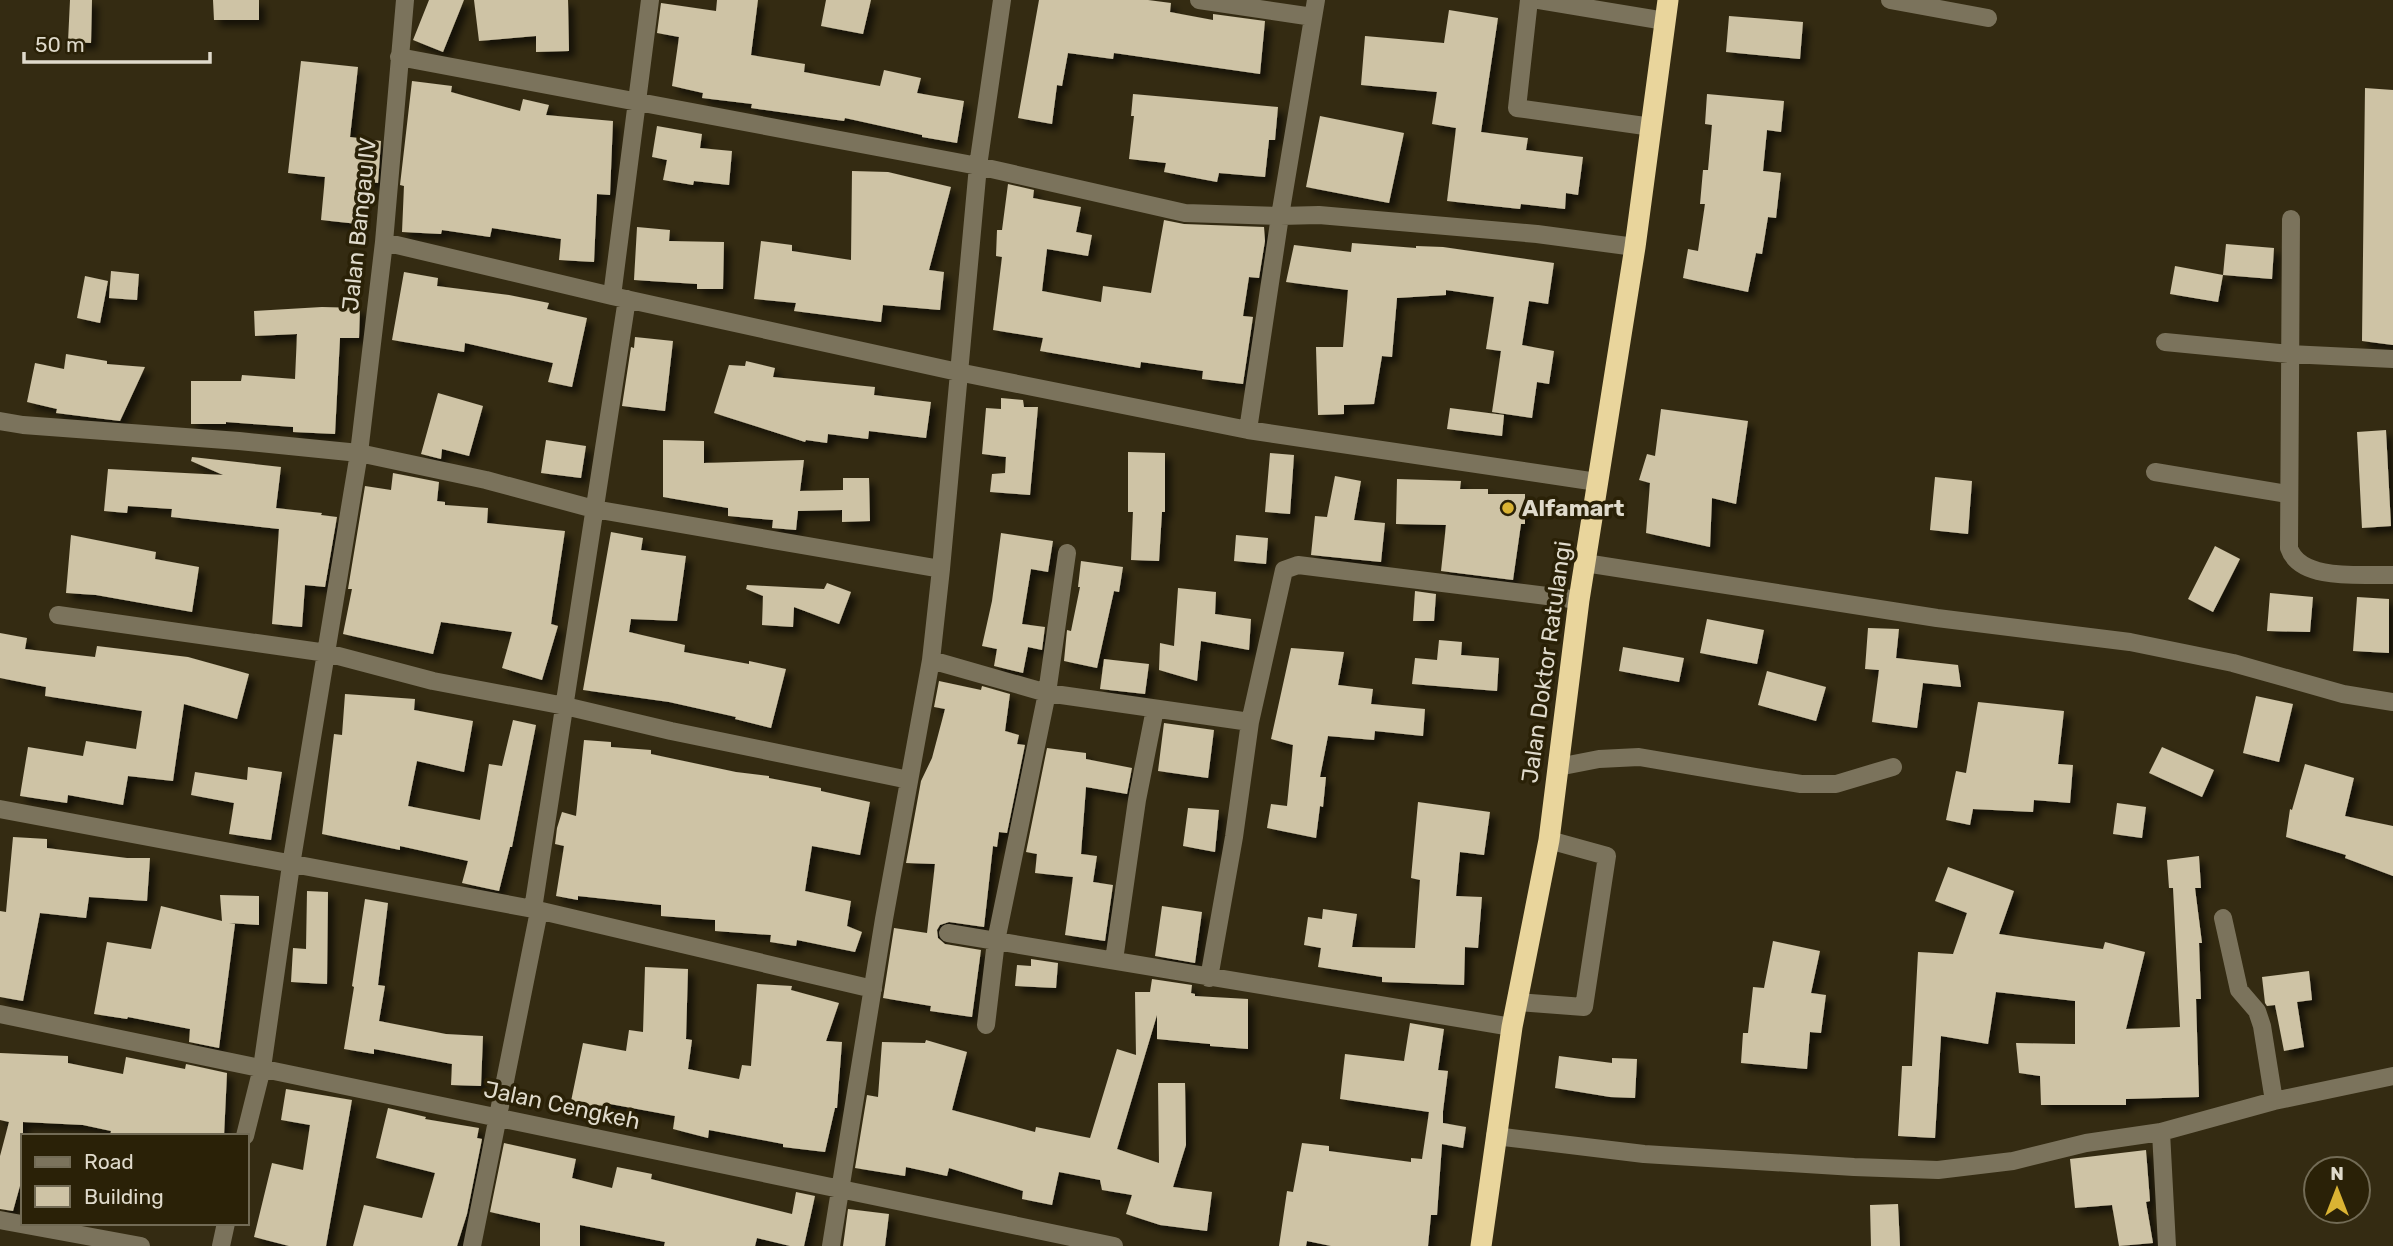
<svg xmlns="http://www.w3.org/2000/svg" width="2393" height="1246" font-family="Rubik,sans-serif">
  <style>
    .building { fill: #cec3a5; filter: url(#shadow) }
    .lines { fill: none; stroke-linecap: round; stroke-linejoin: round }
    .minor { stroke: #7b735c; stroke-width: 18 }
    .highway { stroke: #e9d59c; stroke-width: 21 }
    .poi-dot { fill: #dab333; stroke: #2a2107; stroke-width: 2.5 }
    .labels { text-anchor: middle; stroke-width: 7; stroke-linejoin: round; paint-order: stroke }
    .street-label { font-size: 23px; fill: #dfdacb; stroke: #2a2107 }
    .poi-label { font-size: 23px; font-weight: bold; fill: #dfdacb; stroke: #2a2107; text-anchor: start }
  </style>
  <defs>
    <filter id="shadow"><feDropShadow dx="6" dy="6" stdDeviation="3.5" flood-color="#0009"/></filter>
  </defs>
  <rect width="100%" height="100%" fill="#342b12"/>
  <path class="building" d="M70,0H92L91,43L68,42Z
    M213,0H259V20H214Z
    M429,0H464L443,52L413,40Z
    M474,0H568L569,51L536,52V36L479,41Z
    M717,0H758L751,55L805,64L804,72L880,86L884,70L921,78L917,93L964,101L957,143L922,137V135L845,118L844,121L751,108L752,104L702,98L703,93L672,86L679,37L657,33L661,3L716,11Z
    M826,0H871L863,34L821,26Z
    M1039,0H1148L1171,3L1170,12L1213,20V14L1265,21L1260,74L1114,53L1113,59L1068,53L1062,86L1057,85L1052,124L1018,118Z
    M1449,10L1498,18L1481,132L1528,138L1526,150L1583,157L1578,195L1566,193L1565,209L1521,204L1520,209L1447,201L1456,128L1432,124L1437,92L1361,85L1365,36L1444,43Z
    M1729,16L1803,22L1800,59L1726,52Z
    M301,61L358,67L350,137L381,141L378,183L363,181L358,224L321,220L325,177L288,173Z
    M412,81L452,86L451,92L520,111L523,99L549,105L546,115L613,121L610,195L597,194L594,262L559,260L561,239L492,228L490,237L442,230L441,234L402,232L404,186L400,185Z
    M2365,88L2393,90V345L2362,341Z
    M1133,94L1278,107L1275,140H1269L1265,177L1219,173L1217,182L1164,172L1166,163L1129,159L1134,116H1131Z
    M1707,94L1784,101L1781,132L1767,130L1763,171L1781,173L1776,218L1768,217L1762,254L1756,253L1748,292L1683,278L1688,249L1698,251L1705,204H1700L1703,170H1708L1712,125L1705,124Z
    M1320,116L1404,133L1389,203L1306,187Z
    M657,126L702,134L700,148L732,151L729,185L694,181L693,185L663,180L667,160L652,157Z
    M852,171L888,172L951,187L929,270L944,272L940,310L883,305L881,322L794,311L796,303L754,299L761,241L792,245V251L851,260Z
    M1008,184L1034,190L1033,198L1081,207L1076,232L1092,235L1088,256L1047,249L1042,291L1101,302L1103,286L1151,293L1164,220L1184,224L1264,227L1265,241L1259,278L1249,277L1243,316L1253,317L1243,384L1202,379L1203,371L1141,362L1140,368L1040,351L1043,338L993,330L1002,257L996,256L997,230H1002Z
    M637,227L670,230L669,241L724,242L723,289H697V284L634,280Z
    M1352,243L1416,248V246L1443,247L1554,263L1548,304L1529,301L1522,345L1554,351L1549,384L1537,382L1532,418L1492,412L1501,351L1486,349L1494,297L1446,290V295L1397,298L1392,357L1382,356L1374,404L1344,405V414L1318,415L1316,347H1343L1348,290L1286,282L1294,245L1351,252Z
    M2226,244L2274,248L2272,279L2223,275Z
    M2175,266L2223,275L2218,302L2170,294Z
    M111,271L139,274L137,300L109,298Z
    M404,272L438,278L437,286L509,295L549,303L547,309L587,318L572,387L548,382L553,363L465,343L464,352L392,340Z
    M85,276L108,281L100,323L77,318Z
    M322,307L360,308L359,338H340L335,434L293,432V427L226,422V424H191V381H241L242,375L295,379L297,334L255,336L254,311Z
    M635,337L673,341L665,411L622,406L631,347L634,348Z
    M66,354L107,361V364L145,367L120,421L56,413L57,409L27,402L35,363L64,369Z
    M746,361L775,368L773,377L875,387L874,395L931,402L926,438L869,431L868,439L828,434L827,443L806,440L805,442L714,413L729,365L745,366Z
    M438,393L483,406L469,456L442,449L441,459L421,454Z
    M1001,398L1023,400L1024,407H1038L1030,495L990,492L992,474L1005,473L1006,457L982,454L986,408L1001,409Z
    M1450,408L1504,415L1502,436L1447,429Z
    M1661,409L1748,421L1736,504L1712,498L1710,547L1646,533L1650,483L1639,480L1647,454L1655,456Z
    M2386,430L2391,526L2362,528L2357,432Z
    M546,440L586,446L581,478L541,473Z
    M663,440L704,441V463L804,460L800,491L843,490V478H869L870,521L842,522V510L798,511L796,530L772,528L773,520L728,516V508L663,497Z
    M1128,452L1165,453V512H1162L1159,561L1131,560L1133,512H1128Z
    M1270,453L1294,455L1290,514L1265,512Z
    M192,457L281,467L276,508L322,513L321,515L337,517L325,587L305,585L302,627L272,624L279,529L171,517L172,509L128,506L127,513L104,511L108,469L223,475L191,461Z
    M393,473L439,482L437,501L445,502V505L488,508L487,523L565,531L551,624L558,626L542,680L502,668L512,632L441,622L433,654L343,634L352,589H348L365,486L391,490Z
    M1335,476L1361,481L1354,520L1385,523L1381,562L1311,555L1315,516L1327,517Z
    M1935,477L1972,481L1968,534L1930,530Z
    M1397,479L1461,481L1460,489H1488V494H1525V524H1521L1513,580L1441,571L1446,525L1396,524Z
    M611,532L643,538L641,550L686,556L677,621L631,619L629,632L685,645L684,652L749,664V661L786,669L771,728L735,719L736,717L669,702L583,690Z
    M1001,533L1053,541L1048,572L1031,569L1022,624L1045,627L1042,650L1028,647L1023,673L994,666L997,649L982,646L992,601Z
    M71,535L156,552L155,559L199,567L192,612L96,595L66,593Z
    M1236,535L1268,538L1266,564L1234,561Z
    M2215,546L2240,559L2213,612L2188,599Z
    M1081,561L1123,567L1119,592L1114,591L1097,668L1064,661L1067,630L1071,631L1080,587H1078Z
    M827,583L851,592L839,624L794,607L793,627L762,625L763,596L746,589L747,585L824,589Z
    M1178,588L1216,592L1215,614L1251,619L1249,650L1201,641L1197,681L1159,670L1160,643L1174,646Z
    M1415,591L1436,594L1434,621H1413Z
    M2270,593L2313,597L2310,632L2267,631Z
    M2357,597L2389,599V653L2353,651Z
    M1707,619L1764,630L1757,664L1700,653Z
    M1868,628L1899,629L1896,658L1958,665L1961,687L1923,683L1917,728L1872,722L1879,670L1865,669Z
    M0,633L27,638L25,649L95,657L97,646L188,657L249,674L237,719L184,704L173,781L128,776L123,805L68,795L67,803L20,796L28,747L83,756L86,741L136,749L142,711L45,696L46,687L0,678Z
    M1439,640L1462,642L1461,655L1499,658L1497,691L1412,684L1415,658L1437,660Z
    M1623,647L1684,658L1679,682L1619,671Z
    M1291,648L1344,652L1338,685L1373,689L1371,704L1425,709L1423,736L1375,731L1374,740L1328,736L1320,777H1326L1323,807L1320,806L1316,838L1267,828L1271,804L1287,806L1293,745L1271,739Z
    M1104,659L1149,664L1145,694L1100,689Z
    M1767,671L1826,687L1816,721L1758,705Z
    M939,681L981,690L982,686L1010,694L1005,731L1019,735L1017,744L1025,745L1007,833L999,832L997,847L993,846L984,927L949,922L940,925L937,930L938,938L945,944L981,950L972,1017L930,1011L931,1006L883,998L894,928L927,933L935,864L906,863L921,781L932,758L945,709L934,707Z
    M345,694L415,699L414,710L473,721L464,772L417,761L408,806L480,820L489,764L502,766L513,720L536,725L512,847H510L499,891L462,883L468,861L400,846V850L322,834L334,734L342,735Z
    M2256,696L2293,704L2279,762L2243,753Z
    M1978,702L2064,711L2058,764L2073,765L2070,803L2034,800L2033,812L1973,809L1970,825L1946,820L1956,771L1966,773Z
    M1164,723L1214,730L1208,778L1158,771Z
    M584,740L611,742V747L651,750V754L736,772L769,776V778L821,788V791L870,802L860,855L812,846L805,891L851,901L847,926L862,932L855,952L797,940L796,946L770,942L771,935L715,931V920L661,916V905L578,896V900L556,896L564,846L555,844L557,828L562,812L576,816Z
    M2162,747L2214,770L2202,797L2149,773Z
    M1047,748L1086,753V759L1132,768L1127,794L1086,787L1081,854L1097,856L1093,882L1113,885L1105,941L1065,935L1073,877L1035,873L1037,854L1026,852Z
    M2305,764L2354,778L2345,816L2393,826V876L2345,858L2346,855L2286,837L2290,809L2292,810Z
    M248,767L282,772L271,840L229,834L234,803L191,795L195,772L247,780Z
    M1418,802L1490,812L1484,855L1460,852L1456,896L1482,897L1478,948L1465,947L1464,985L1382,982V977L1318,967L1321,948L1304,945L1308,917L1322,919L1323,909L1357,914L1352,947L1415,948L1420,880L1411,878Z
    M2117,803L2146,807L2142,838L2113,834Z
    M1188,808L1219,810L1215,852L1183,846Z
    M13,837L47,839V848L127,858H150L147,901L89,897L86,918L40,913L23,1001L0,997V911L6,912Z
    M2199,856L2201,888H2195L2202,943H2199L2201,999H2196L2199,1097L2126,1099V1105H2041L2040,1076L2019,1073L2016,1043L2075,1044V1001L1996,992L1988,1044L1941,1036L1935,1138L1898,1136L1902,1066H1912L1918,952L1953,954L1967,913L1935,901L1948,867L2014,891L1999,934L2103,949L2105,942L2145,952L2126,1029L2180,1027L2173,888H2169L2167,860Z
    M307,891L328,892L327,984L291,982L293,948L306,949Z
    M220,895L259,896V925L229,923L235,924L219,1048L189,1042L190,1029L128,1017L127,1019L94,1014L107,942L151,949L161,906L222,921Z
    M365,899L388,903L378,985L385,986L379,1021L446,1034L483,1036L481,1086L451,1085L452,1064L374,1049V1054L344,1049L354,987L352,986Z
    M1162,906L1202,912L1195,963L1155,956Z
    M1773,941L1820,951L1811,993L1826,995L1821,1033L1810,1032L1807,1069L1741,1063L1743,1033H1748L1753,987L1764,988Z
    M1031,959L1058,963L1056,988L1015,986L1017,965L1031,966Z
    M645,967L688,969L686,1039L692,1040L688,1069L739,1079L742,1065L751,1066L757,984L792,986L791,990L839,1003L826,1041L842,1042L837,1108H835L825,1152L783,1147V1144L709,1130L708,1138L673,1129L675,1116L610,1104L607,1118L569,1111L583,1043L626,1051L629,1030L643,1032Z
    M2309,971L2312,1000L2297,1002L2304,1047L2284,1051L2275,1005L2267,1006L2265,1003L2262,977Z
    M1152,979L1192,985L1191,993L1195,994V996L1248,999V1049L1210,1046V1044L1157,1039V1015L1117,1149L1159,1163L1158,1083H1185L1186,1145L1173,1187L1212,1192L1207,1231L1160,1225L1126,1214L1132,1195L1102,1190L1100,1180L1059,1172L1052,1205L1022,1199L1023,1191L949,1168L947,1176L906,1167L905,1176L855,1168L867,1095L878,1097L882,1042L925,1043L926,1040L967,1052L952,1110L1035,1132L1036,1127L1090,1138L1117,1049L1136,1055L1135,992H1150Z
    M1410,1023L1444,1029L1438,1070L1448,1071L1443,1111V1123L1466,1127L1463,1148L1442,1144L1437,1215H1431L1428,1246H1331L1307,1241L1306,1246H1279L1287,1191L1293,1192L1302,1143L1329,1146V1151L1411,1162V1158L1422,1159L1429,1112L1340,1099L1345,1054L1404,1061Z
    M0,1053L68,1056V1063L123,1074L126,1057L185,1069L186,1064L227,1073L224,1136H110L111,1131L83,1125L23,1122V1175L13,1211L0,1209V1156L9,1122L0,1120Z
    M1559,1056L1612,1063V1058L1637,1059L1635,1098L1610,1097L1555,1088Z
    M286,1089L352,1100L326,1246H289L254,1237L272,1163L303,1170L310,1125L281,1120Z
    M388,1108L426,1117L425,1119L479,1128L477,1138L482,1139L467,1214L457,1246H353L364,1205L422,1218L435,1173L376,1158Z
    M504,1143L576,1159L572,1178L612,1188L617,1167L652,1174L651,1179L792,1214L796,1192L815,1196L804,1246H790L757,1238L755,1246H664L665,1242L580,1225V1246H540V1223L490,1212Z
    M2146,1150L2150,1201L2146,1202L2153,1243L2119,1246L2112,1205L2075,1208L2070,1159Z
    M1898,1204L1900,1246H1871L1870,1205Z
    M848,1209L889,1214L885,1246H843Z"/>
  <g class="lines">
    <path class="minor" d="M1199,0L1313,17
      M1529,0L1517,108L1652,127
      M1539,0L1665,21
      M1890,0L1988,18
      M399,57L978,166L1185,213L1280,216L1319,215L1537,234L1635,247
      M2291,219L2289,548C2300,582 2364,574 2393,575
      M384,242L612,296L958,372L1248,430L1597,482
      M612,296L650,0
      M2165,342L2289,354L2393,359
      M0,421L23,425L239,441L359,453L486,480L594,509L941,569
      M1248,430L1280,216L1316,0
      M2155,472L2288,494
      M1585,563L1937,618L2130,642L2233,663L2343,694L2393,702
      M58,615L327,653L433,681L565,706L671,731L909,780
      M931,660L1047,693L1250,722
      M1558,767L1599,759L1639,757L1756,777L1801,784H1836L1893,767
      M0,809L533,909L873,989
      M533,909L627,299
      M2223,918L2239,990L2257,1011L2262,1026L2274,1101
      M948,933L1512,1027
      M1114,960L1137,800L1155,709
      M1209,978L1234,837L1250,722L1284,570L1298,565L1579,600
      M1518,1002L1584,1007L1607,856L1549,840
      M0,1014L1114,1246
      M986,1025L996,941L1047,693L1067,553
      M2161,1132L2167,1246
      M245,1136L262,1068L291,865L359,453L384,242L405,0
      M1495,1136L1644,1154L1854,1167L1938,1170L2013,1161L2086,1143L2161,1132L2274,1101L2393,1076
      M0,1220L141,1246
      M221,1246L226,1223
      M472,1246L539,911
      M831,1246L884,919L931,660L941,569L978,166L1002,0"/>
    <path class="highway" d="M1481,1246L1512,1027L1549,840L1579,600L1635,247L1668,0"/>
  </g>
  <circle class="poi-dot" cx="1508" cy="508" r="7"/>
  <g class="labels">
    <g class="street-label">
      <text transform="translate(359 224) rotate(-84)" y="8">Jalan Bangau IV</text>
      <text transform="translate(1546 662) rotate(-82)" y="8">Jalan Doktor Ratulangi</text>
      <text transform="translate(562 1105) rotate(12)" y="8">Jalan Cengkeh</text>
    </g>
    <g class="poi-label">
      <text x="1522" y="516">Alfamart</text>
    </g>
  </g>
  <rect x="21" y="1134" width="228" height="91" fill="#2a2107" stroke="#726b55" stroke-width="2"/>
  <rect x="35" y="1157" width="35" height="10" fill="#7b735c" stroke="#726b55" stroke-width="2"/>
  <text x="84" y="1169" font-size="21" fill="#dfdacb">Road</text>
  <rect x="35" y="1186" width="35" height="21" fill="#cec3a5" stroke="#726b55" stroke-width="2"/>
  <text x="84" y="1204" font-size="21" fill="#dfdacb">Building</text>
  <g transform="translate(2337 1190)"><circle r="33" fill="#2a2107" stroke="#726b55" stroke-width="2"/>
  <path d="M0-5L12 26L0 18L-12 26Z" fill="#dab333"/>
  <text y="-10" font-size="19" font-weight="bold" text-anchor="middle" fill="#dfdacb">N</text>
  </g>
  <path d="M24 52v10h186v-10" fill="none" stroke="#dfdacb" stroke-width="3.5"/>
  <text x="35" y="52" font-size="21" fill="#dfdacb" stroke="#2a2107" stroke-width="5" paint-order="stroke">50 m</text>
</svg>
